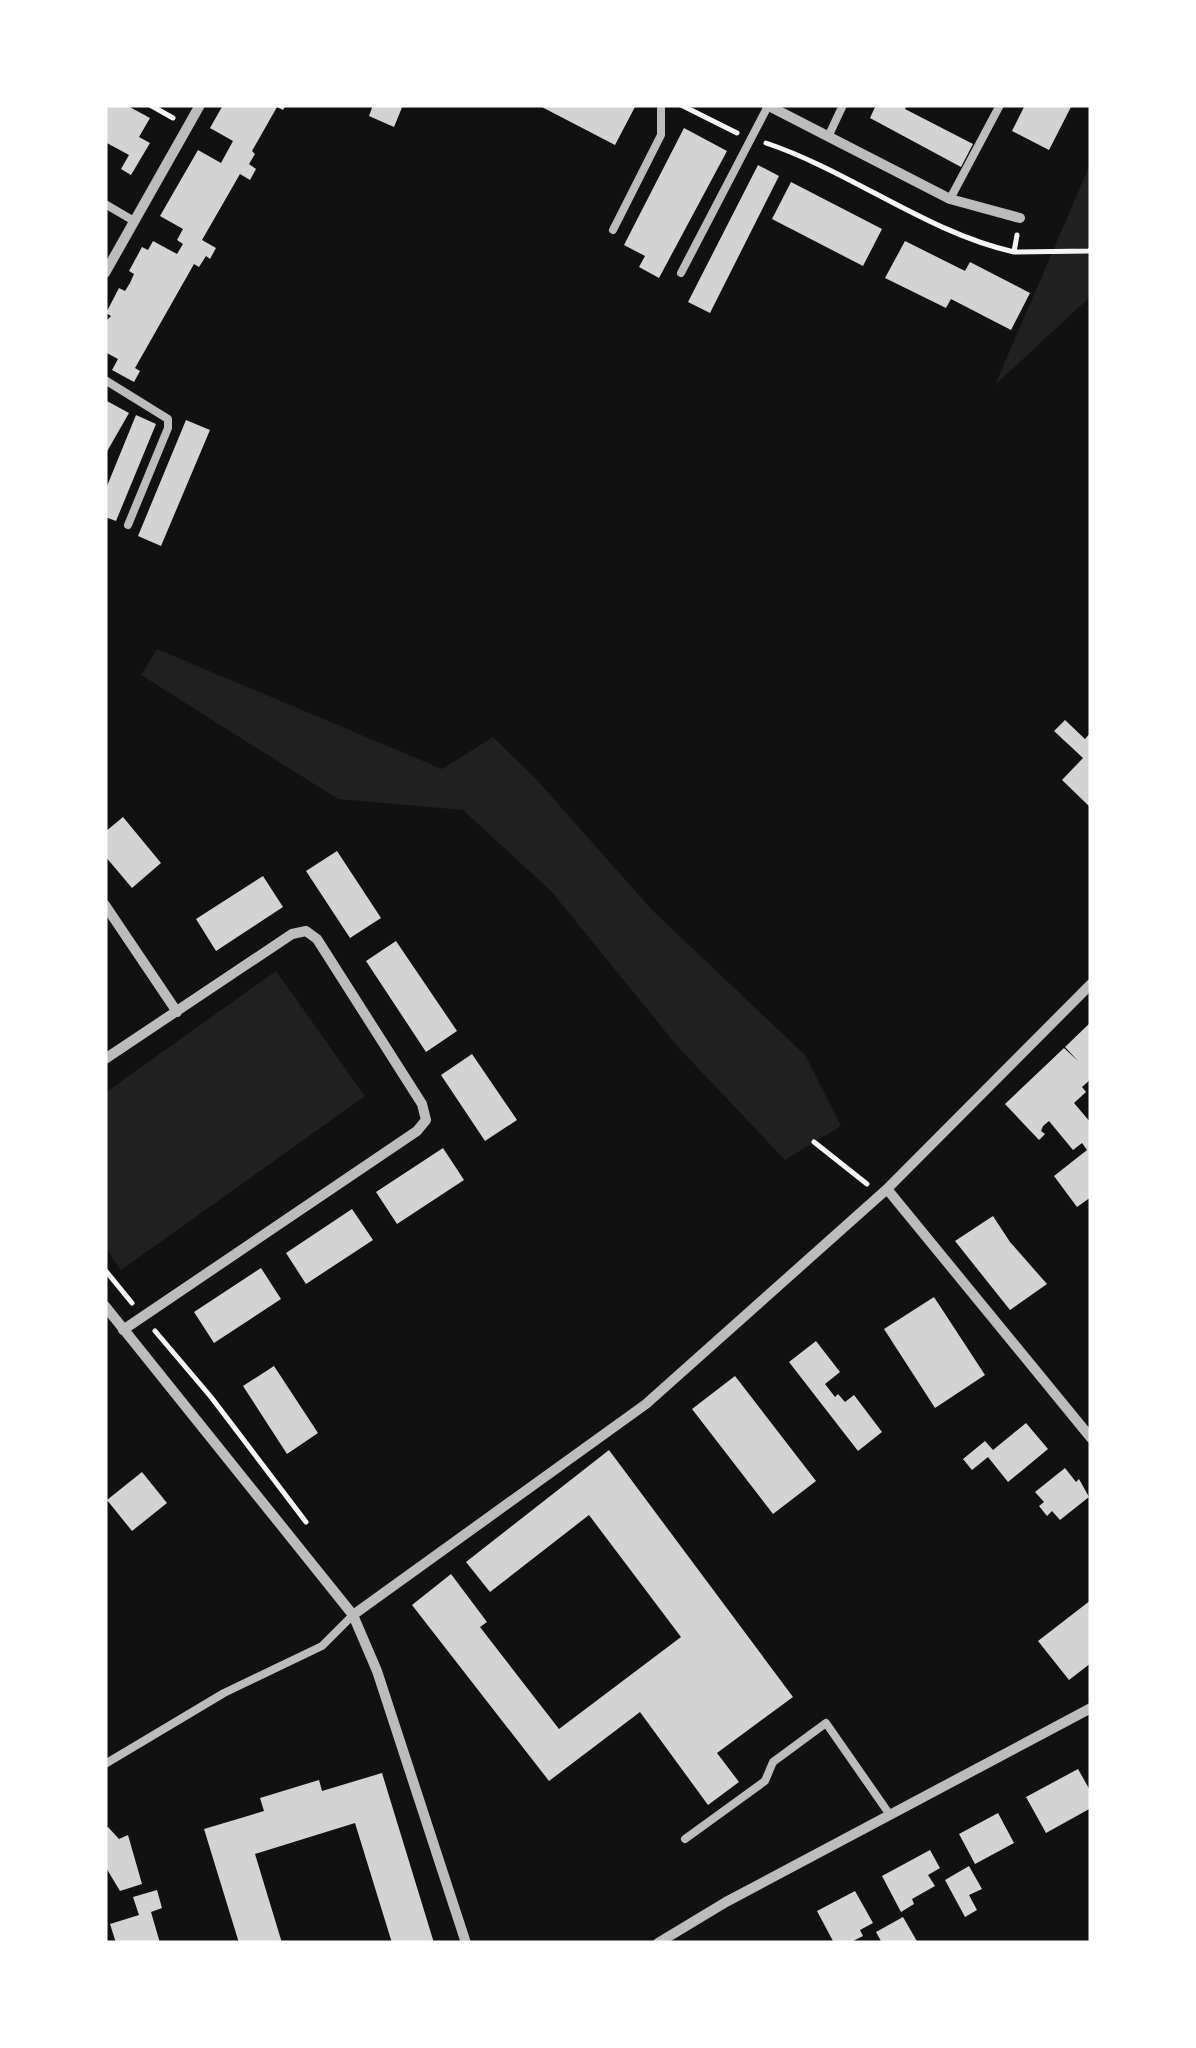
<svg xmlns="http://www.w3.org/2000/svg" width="1196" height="2048" font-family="Figtree,sans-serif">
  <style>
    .green { fill: #202020 }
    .building { fill: #d3d3d3 }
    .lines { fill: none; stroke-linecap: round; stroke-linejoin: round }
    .path { stroke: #f5f5f5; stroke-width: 5 }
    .service { stroke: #bcbcbc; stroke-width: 8 }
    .minor { stroke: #bcbcbc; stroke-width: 10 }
  </style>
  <rect width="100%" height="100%" fill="#111"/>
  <path class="green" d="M1091,162V296L995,385Z
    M157,649L442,769L493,737L537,780L652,910L805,1055L841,1126L785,1160L678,1047L552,892L463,810L338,799L141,675Z
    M276,971L365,1096L121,1270L105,1247V1093Z"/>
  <path class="building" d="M105,105H126L150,118L139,137L150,143L131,175L121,169L129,155L105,142Z
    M223,105H286L283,110L277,107L252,151L255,154L249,164L256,169L250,180L240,174L202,240L216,248L210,259L206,256L199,267L194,264L135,368L140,371L134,382L112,370L118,359L105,352V322L111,316L106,313L119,288L125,291L130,283L134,274L129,271L142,247L148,250L153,241L177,254L183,244L177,240L183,229L160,216L198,150L221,163L233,141L210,128Z
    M373,105H403L394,127L369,116Z
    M538,105H636L615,145Z
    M876,105H907L905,109L973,144L961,167L870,118Z
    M1025,105H1072L1049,150L1012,131Z
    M684,128L727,151L659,278L639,267L645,256L624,245Z
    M758,165L779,176L710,313L688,302Z
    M791,182L882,229L863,266L772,219Z
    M905,241L965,271L970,262L1030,293L1011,330L951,299L946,308L885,278Z
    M105,400L129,413L105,455Z
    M136,415L156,424L116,521L105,517V491Z
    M186,420L210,430L161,546L138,536Z
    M1065,720L1085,739L1091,732V808L1062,780L1083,758L1054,731Z
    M123,817L161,863L132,888L105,856V832Z
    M337,851L381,918L350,938L306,871Z
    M263,876L283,907L216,951L196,919Z
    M396,941L457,1031L426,1052L366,961Z
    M1091,1022V1079L1082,1087L1086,1092L1074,1103L1091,1123V1197L1077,1207L1054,1176L1087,1150L1082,1143L1073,1150L1049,1121L1043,1126L1041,1131L1045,1134L1039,1140L1005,1104L1064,1048L1078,1061L1065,1047Z
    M472,1054L517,1120L485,1141L441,1075Z
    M443,1148L464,1180L397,1224L376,1192Z
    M352,1209L373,1240L306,1284L286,1253Z
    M993,1216L1010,1242L1047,1284L1010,1310L955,1241Z
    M261,1268L281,1299L214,1343L194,1312Z
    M934,1297L985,1375L935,1408L884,1329Z
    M816,1341L840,1372L825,1384L835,1397L838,1394L845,1402L854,1395L882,1432L858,1451L789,1362Z
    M274,1366L318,1433L287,1454L243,1386Z
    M735,1376L816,1481L773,1514L692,1409Z
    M1026,1423L1048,1449L1008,1482L988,1457L972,1470L963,1459L985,1441L993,1450Z
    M609,1450L793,1697L717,1753L739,1782L708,1805L640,1712L549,1781L412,1605L451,1574L487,1622L480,1627L559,1729L681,1637L589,1515L490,1592L466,1562Z
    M1065,1468L1076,1482L1079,1479L1089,1497L1060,1520L1052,1511L1047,1516L1039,1506L1044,1502L1035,1492Z
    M142,1472L167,1503L132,1531L107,1500Z
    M1091,1600V1663L1069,1680L1038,1641Z
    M1078,1769L1091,1792V1808L1046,1833L1026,1797Z
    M382,1773L434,1943H392L355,1823L255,1854L282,1943H239L204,1829L264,1811L260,1798L319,1780L322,1791Z
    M998,1813L1014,1843L975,1864L959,1834Z
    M108,1827L119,1839L128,1835L142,1884L120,1891L105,1866V1829Z
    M930,1850L940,1868L928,1875L935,1886L912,1899L914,1904L901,1912L882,1876Z
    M969,1866L982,1889L969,1895L977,1910L965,1917L945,1880Z
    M157,1890L162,1908L151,1912L160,1943H116L110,1924L139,1915L133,1897Z
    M855,1891L873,1923L860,1930L863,1936L849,1943H834L817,1911Z
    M903,1917L918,1943H882L876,1932Z"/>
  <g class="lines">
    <path class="path" d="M150,105L173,118
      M681,105L737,133
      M766,143C852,172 926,232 1014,252
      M1017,235L1014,252L1089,251L1091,249
      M814,1142L867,1184
      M105,1270L132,1303
      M155,1331L211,1397L306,1522"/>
    <path class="service" d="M828,137L843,105
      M950,199L1000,105
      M105,204L134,221
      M613,230L661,135V105
      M681,273L768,106
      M105,380L168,419V428L128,525
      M105,1764L224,1693L322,1646L353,1615
      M685,1839L765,1781L773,1762L826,1723L890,1815"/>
    <path class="minor" d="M767,105L950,199L1020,218
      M105,273L200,105
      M105,905L177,1012
      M105,1059L292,934L306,931L317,939L422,1104L426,1120L417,1131L123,1330
      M887,1189L1091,1438
      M105,1306L353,1615L377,1671L466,1943
      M353,1615L646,1404L887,1189L1091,984
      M658,1943L726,1902L1091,1708"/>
  </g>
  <rect width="1196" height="2048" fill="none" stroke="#ffffff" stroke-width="215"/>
</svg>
